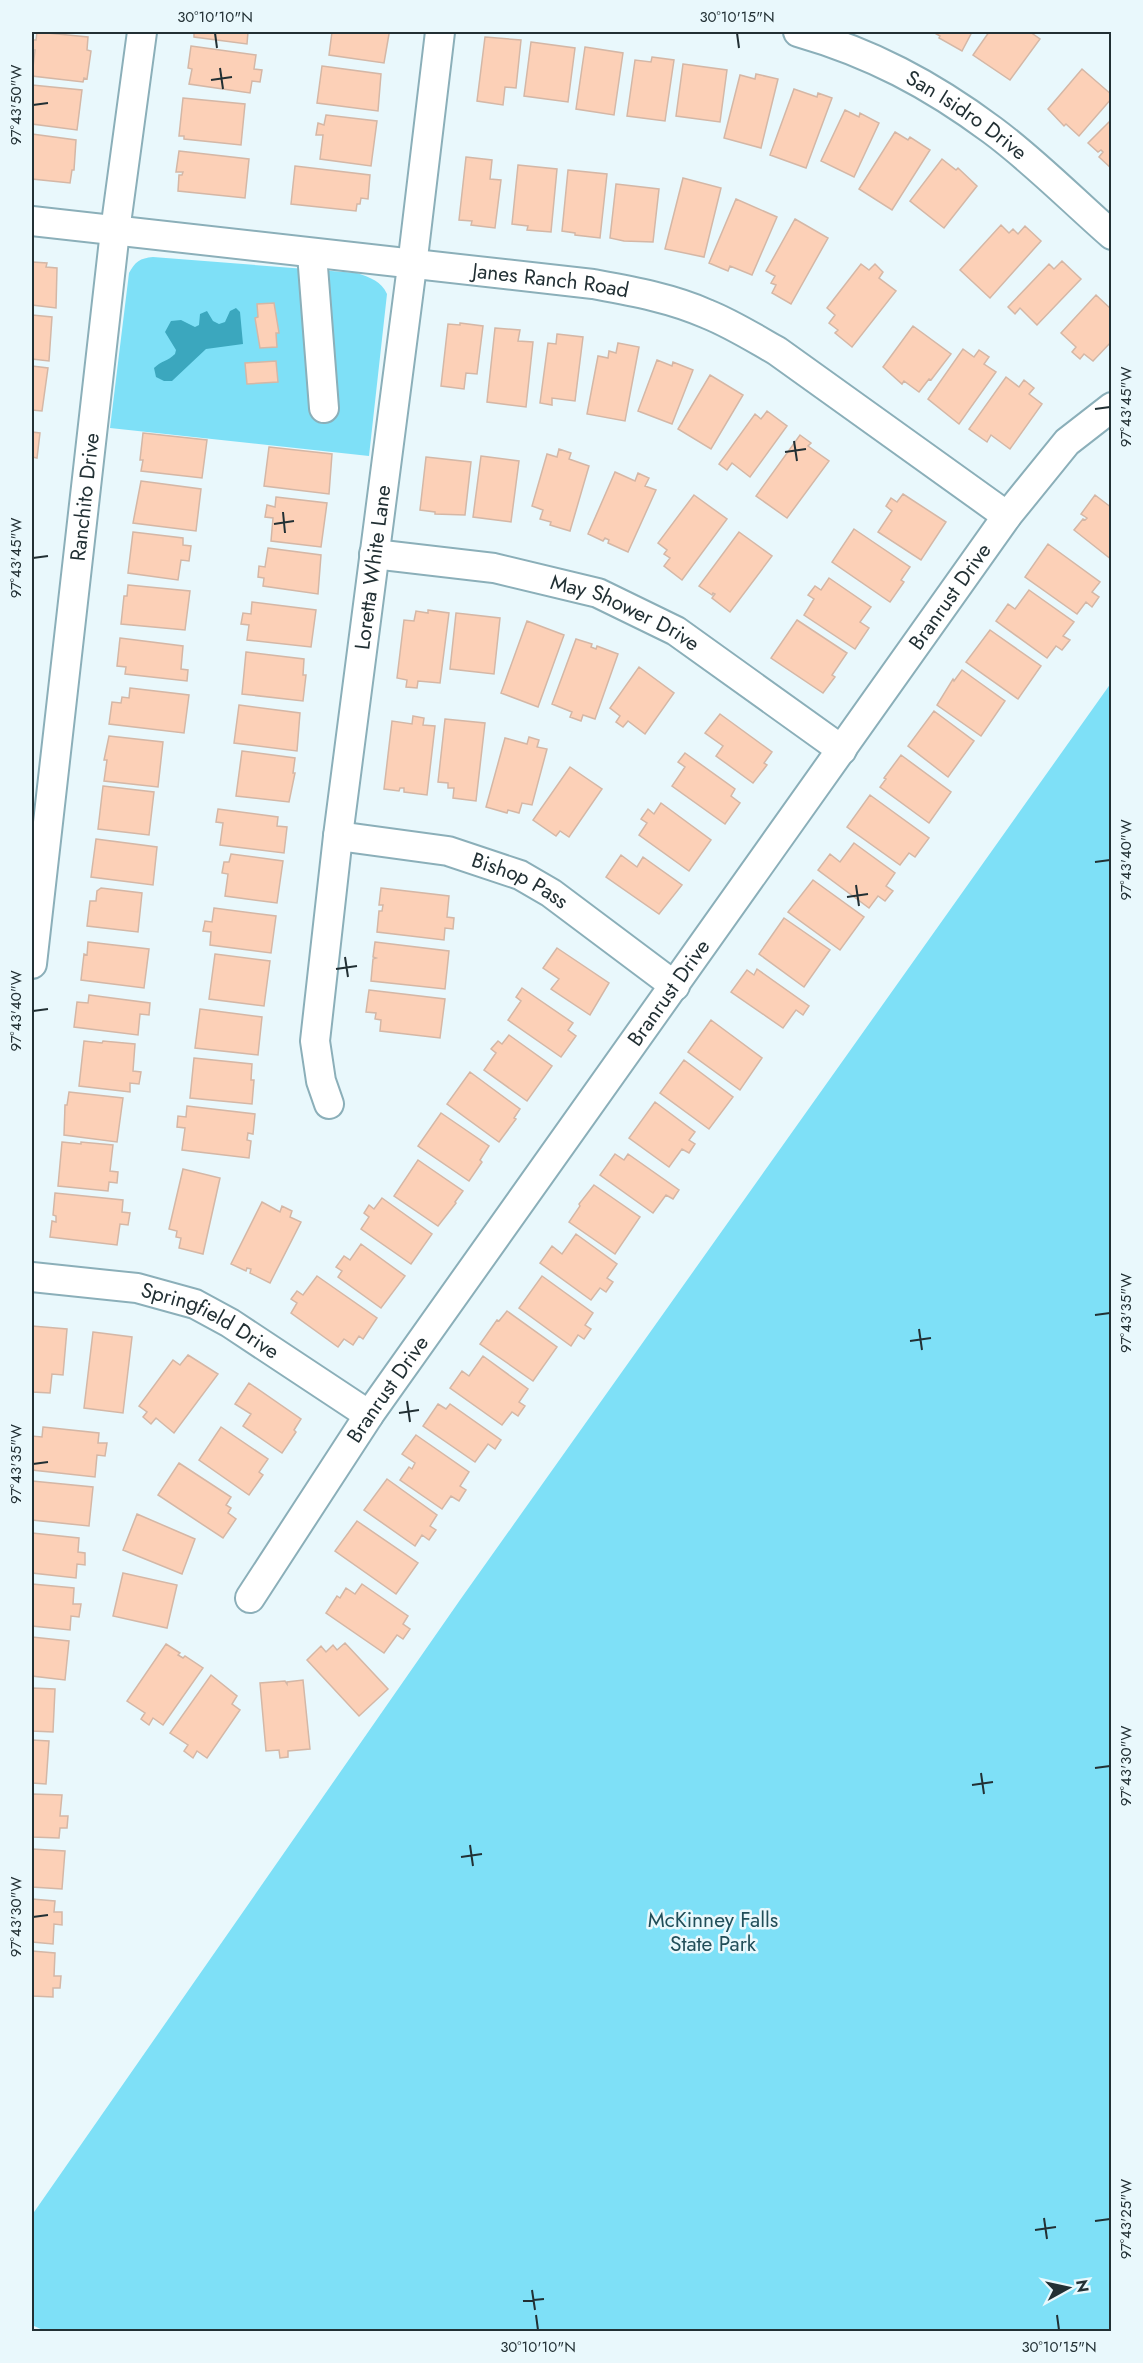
<svg xmlns="http://www.w3.org/2000/svg" width="1143" height="2363" font-family="Jost,sans-serif">
  <style>
    .green { fill: #7ee0f7 }
    .water { fill: #3ba7be }
    .building { fill: #fcd0b7; stroke: #d4b7a6; stroke-width: 1.5 }
    .lines { fill: none; stroke-linecap: round; stroke-linejoin: round }
    .minor-casing { stroke: #8bafb9; stroke-width: 32 }
    .minor { stroke: #fff; stroke-width: 28 }
    .ticks { fill: none; stroke: #223034; stroke-width: 2 }
    .labels { text-anchor: middle; stroke-width: 5; stroke-linejoin: round; paint-order: stroke }
    .street-label { font-size: 21px; fill: #223034; stroke: #e9f8fc }
    .park-label { font-size: 21px; fill: #214e59; stroke: #e9f8fc }
    .neatline { fill: none; stroke: #223034; stroke-width: 2 }
    .ticks-label { font-size: 15px; text-anchor: middle; fill: #223034 }
  </style>
  <rect width="100%" height="100%" fill="#e9f8fc"/>
  <path class="green" d="M153,257L357,273C371,278 381,281 387,294L369,456L110,428L129,273C135,262 140,258 153,257Z
    M1111,683V2331L47,2332L32,2325V2215L460,1600Z"/>
  <path class="water" d="M236,308L240,312L243,344L206,349L172,381H164L156,377L154,368C161,361 168,361 175,354L176,350L165,332L171,321L181,320L195,327L199,325L200,314L207,311L213,321L219,324L225,322L230,311Z"/>
  <path class="building" d="M37,32L88,37L87,50L91,51L87,79L84,78L83,82L32,76L35,50H32V40H36Z
    M194,32H248L247,44L194,37Z
    M332,32H388L389,34L384,63L329,55Z
    M933,32H972L962,51L939,38L940,36Z
    M989,32H1030L1040,39L1010,80L973,55Z
    M485,37L521,40L516,88L505,87L503,105L477,101Z
    M531,42L575,48L568,102L524,96Z
    M191,46L256,55L254,69L262,70L260,82L252,81L250,93L189,84L192,69L188,68Z
    M585,47L623,53L614,115L576,109Z
    M652,57L674,60L665,121L627,116L635,60L651,62Z
    M683,64L727,70L720,122L676,116Z
    M322,66L381,74L378,111L317,103Z
    M1082,69L1112,95V98L1079,136L1066,124L1064,126L1048,109Z
    M756,74L778,79L761,148L724,138L740,75L755,79Z
    M32,85L82,90L77,130L32,124Z
    M794,89L817,97L818,93L832,98L806,168L770,155Z
    M183,98L245,104L241,145L184,139V136H179Z
    M845,110L859,117L860,113L879,123L854,177L821,161Z
    M326,115L377,121L371,166L320,159L323,135H316L318,123L324,125Z
    M1112,119V169L1099,157L1103,152L1101,150L1098,152L1088,143Z
    M895,132L908,140L910,137L930,150L892,210L859,189Z
    M32,134L76,140L74,170H72L70,183L32,179Z
    M179,151L249,159L245,198L178,191L179,175H182L183,172H176Z
    M466,157L492,160L490,179L501,180L495,228L471,225L472,221L459,220Z
    M942,159L956,170L958,168L977,186L944,228L910,201Z
    M518,165L557,169L551,232L527,230L528,226L512,224Z
    M295,166L370,175L368,199L361,198L360,204H357L356,211L291,204Z
    M568,170L607,174L600,238L575,235V233L562,231Z
    M683,178L721,188L704,257L665,249Z
    M616,184L659,189L653,242L624,241L610,238Z
    M736,199L777,217L752,275L730,266L728,271L709,263Z
    M795,219L828,238L791,304L772,293L776,285L771,283L775,276L766,271Z
    M1001,225L1009,233L1013,229L1018,234L1025,226L1041,241L990,298L960,270Z
    M1062,261L1081,279L1037,325L1020,308L1015,314L1008,307L1049,264L1054,269Z
    M32,262L47,263L46,267L57,268L56,308L32,305Z
    M861,264L869,270L875,264L883,272L879,278L896,291L852,347L835,333L838,330L829,323L835,315L827,308Z
    M1096,295L1112,310V341L1093,361L1084,354L1080,359L1072,352L1076,347L1061,333Z
    M274,303L279,333H276L277,347L260,348L255,318L258,317L257,304Z
    M32,315L52,317L49,361L32,359Z
    M460,323L483,326L477,374L466,373L464,389L441,386L448,324L460,325Z
    M913,326L951,354L931,380L929,379L919,392L904,381L902,384L883,367Z
    M495,328L520,330L518,341L533,342L526,407L487,402Z
    M557,334L583,337L575,401L552,398V405L540,403L548,343L556,344Z
    M618,343L639,347L625,421L587,414L598,356L608,358L609,351L616,353Z
    M963,349L974,357L979,350L989,357L984,364L996,372L959,424L928,399Z
    M657,360L672,366L673,362L693,370L672,424L638,411Z
    M276,361L278,382L247,384L245,363Z
    M32,366L48,368L42,411L32,410Z
    M710,375L743,395L711,449L678,429Z
    M1006,377L1019,387L1024,380L1034,388L1029,394L1042,404L1010,449L991,435L987,442L969,429Z
    M767,411L787,426L750,477L732,463L727,470L719,464L755,414L761,419Z
    M32,432L40,433L37,458L32,457Z
    M143,433L207,440L202,478L141,471L143,460H140Z
    M800,435L811,443L808,446L829,461L787,518L756,496Z
    M269,447L332,454L329,494L264,486Z
    M559,449L571,453L569,459L589,466L570,531L550,525L551,522L540,519L543,510L532,506L547,454L557,457Z
    M481,456L519,461L511,522L473,517Z
    M426,457L471,462L465,515L435,514V512L420,510Z
    M615,472L635,481L638,473L649,478L645,486L656,490L628,552L608,543L609,540L605,538L603,541L588,534Z
    M141,481L201,489L196,531L133,523Z
    M903,494L946,522L921,560L878,532L892,511L886,506L891,498L897,502Z
    M694,495L727,519L682,580L664,566L670,558L664,554L667,550L658,543Z
    M1095,495L1112,508V560L1074,530L1083,519L1085,520L1087,518L1081,514Z
    M276,497L327,503L321,547L271,541L273,518L265,517L267,505L275,507Z
    M854,529L910,567L901,580L904,582L890,602L832,562Z
    M133,532L183,538V545L191,546L189,561L181,560L178,580L128,573Z
    M739,532L772,556L730,612L712,598L715,594L713,593L712,595L699,586Z
    M1048,544L1100,582L1092,592L1099,597L1092,607L1086,602L1077,614L1025,577Z
    M268,548L321,555L318,594L263,586L264,578L258,577L259,566L265,567Z
    M829,578L871,607L860,622L869,628L855,649L804,615L814,599L808,595L815,586L821,590Z
    M128,585L190,591L185,630L121,624L124,596H127Z
    M1029,590L1074,622L1063,636L1070,640L1062,650L1056,646L1047,658L996,621L1008,604L1015,609Z
    M252,602L316,610L311,647L247,640L249,625L241,624L243,613L251,614Z
    M428,610L449,613L440,683L418,681L417,688L406,687L407,680L397,678L404,620L414,621L416,611L428,613Z
    M456,613L500,618L494,674L450,669Z
    M797,620L847,653L832,675L835,677L823,693L771,658Z
    M527,621L564,635L538,707L501,693Z
    M990,630L1041,666L1018,699L966,662Z
    M120,638L183,646L181,669L188,670L187,681L125,674L126,667L117,666Z
    M576,639L592,644L591,647L596,649L597,646L618,654L595,719L583,715L581,721L570,717L572,712L552,704Z
    M246,652L304,659L303,675H306L303,701L242,694Z
    M639,667L674,693L645,734L628,721L623,727L616,722L620,716L610,708Z
    M962,670L1005,701L981,736L937,705L953,679L954,681Z
    M130,688L189,695L184,733L109,724L112,702L121,703L122,697L129,698Z
    M239,705L300,713L297,751L234,743Z
    M934,711L974,741L948,777L908,746Z
    M720,714L772,752L764,763L767,765L753,783L716,756L723,746L705,733Z
    M413,716L424,718L423,725L435,726L427,795L404,792V788H400L399,791L384,789L392,721L412,724Z
    M445,719L485,723L476,801L453,798L454,788H448V783L438,782Z
    M109,736L163,742L158,787L104,781L107,760H104Z
    M529,737L539,740L537,747L547,749L532,805L522,803L519,813L508,810L507,813L486,807L505,738L527,744Z
    M242,751L295,758L293,773H295L289,802L236,796Z
    M685,753L735,789L731,796L740,803L725,824L672,786L685,767L678,762Z
    M901,755L951,792L929,823L880,787L886,779L884,778Z
    M570,767L602,789L569,837L560,831L556,836L533,820Z
    M103,786L154,792L149,835L98,829Z
    M870,795L929,838L915,857L909,853L900,865L847,827Z
    M661,803L711,840L689,871L639,835L647,823L641,819L648,809L654,814Z
    M218,809L278,817L277,826L287,827L284,853L220,845L223,823L216,822Z
    M96,839L157,847L153,885L91,877Z
    M854,843L895,873L886,886L893,891L885,901L878,896L869,908L818,870L830,854L840,862Z
    M231,854L283,861L277,903L225,896L228,874L222,873L224,862H229Z
    M621,855L637,867L643,857L682,885L659,914L606,877Z
    M813,880L864,917L840,950L788,912Z
    M101,888L142,893L138,932L87,926L90,901H96L97,891Z
    M381,888L449,896L447,917L454,918L453,929L445,928L444,940L377,932L379,911H382L383,905H379Z
    M214,908L276,916L271,953L210,945L211,932L203,931L205,921L212,922Z
    M784,918L830,950L804,987L759,954Z
    M88,942L149,949L144,988L81,980L84,954L87,955Z
    M375,942L449,951L445,989L371,981L373,959L376,958L373,957Z
    M557,948L609,983L590,1015L551,989L559,979L543,968Z
    M215,954L270,961L264,1006L209,999Z
    M757,969L809,1006L803,1015L796,1010L783,1028L731,992L747,970L754,975Z
    M522,988L573,1023L568,1030L576,1036L561,1057L508,1020L521,1001L516,997Z
    M369,990L445,999L440,1038L380,1031L381,1020L375,1019L376,1013L366,1012Z
    M89,995L150,1003L149,1015L140,1014L138,1035L74,1027L77,1002L88,1003Z
    M200,1009L262,1017L258,1055L195,1048Z
    M711,1020L762,1058L740,1090L688,1052Z
    M509,1035L552,1066L527,1101L484,1070L496,1053L491,1049L498,1041L502,1044Z
    M84,1041L102,1043L103,1041L135,1044L133,1071L141,1072L139,1084L130,1083V1092L79,1086Z
    M194,1058L252,1064L251,1080H254L252,1104L190,1098Z
    M684,1060L733,1097L709,1129L660,1093Z
    M470,1072L520,1109L514,1118L516,1119L499,1142L447,1104Z
    M69,1092L123,1098L117,1142L64,1135L65,1105H67Z
    M655,1102L695,1132L689,1140L695,1144L689,1153L682,1149L669,1167L629,1138Z
    M187,1106L255,1114L253,1134L248,1133L247,1140L251,1141L249,1158L182,1150L185,1128L177,1127L178,1116L186,1117Z
    M441,1113L489,1146L480,1160L482,1162L469,1181L418,1146Z
    M62,1142L81,1144V1142L113,1145L110,1171L118,1172L117,1183L109,1182L108,1191L58,1186Z
    M615,1154L624,1160L628,1154L679,1190L673,1199L666,1195L653,1213L600,1175Z
    M418,1160L463,1191L455,1202L456,1203L438,1226L394,1196Z
    M183,1169L220,1178L203,1254L179,1248L181,1238L176,1237L177,1231L169,1229Z
    M594,1185L640,1217L615,1254L569,1222L580,1206L579,1204Z
    M55,1193L123,1200L122,1212L130,1213L128,1225L120,1224L117,1245L50,1237L52,1221L56,1222V1216L53,1215Z
    M382,1198L432,1234L411,1264L361,1229L369,1217L364,1213L369,1205L374,1209Z
    M262,1202L280,1212L282,1206L292,1211L290,1217L301,1222L270,1283L250,1273L251,1269L247,1268L246,1271L231,1264Z
    M576,1234L617,1264L607,1278L613,1282L606,1292L600,1288L591,1300L540,1263L552,1246L562,1254Z
    M361,1244L405,1276L381,1308L338,1277L342,1271L336,1267L344,1256L350,1260Z
    M317,1276L377,1318L363,1339L359,1336L353,1345L344,1339L338,1347L291,1313L297,1303L291,1299L297,1291L303,1295Z
    M542,1276L593,1313L585,1325L591,1329L584,1339L578,1335L571,1346L519,1308Z
    M507,1311L557,1347L533,1381L480,1344L497,1320L499,1321Z
    M32,1326L67,1329L63,1375L52,1374L50,1393L32,1392Z
    M93,1332L132,1337L123,1413L84,1408Z
    M188,1355L218,1374L174,1433L156,1418L151,1424L143,1417L147,1412L139,1406L173,1360L180,1365Z
    M483,1356L528,1389L519,1402L525,1406L518,1416L512,1412L502,1425L450,1388L462,1371L469,1376Z
    M249,1383L301,1419L294,1430L296,1432L282,1453L243,1426L251,1414L235,1404Z
    M438,1404L446,1409L450,1404L501,1440L495,1449L488,1444L475,1462L423,1426Z
    M43,1427L99,1433L98,1443H107L105,1456L97,1455L95,1477L32,1470V1436L42,1437Z
    M221,1427L268,1459L259,1472L263,1475L249,1495L199,1460Z
    M416,1435L469,1472L460,1486L466,1490L459,1501L451,1496L442,1509L400,1480L409,1467L412,1469L415,1463L402,1454Z
    M179,1463L231,1497L226,1505L231,1508L228,1513L236,1519L223,1538L158,1495Z
    M387,1479L437,1515L430,1526L436,1530L429,1540L422,1535L415,1546L364,1510Z
    M32,1481L93,1487L89,1526L32,1520Z
    M137,1514L195,1539L182,1574L123,1550Z
    M357,1521L418,1563L396,1594L335,1551Z
    M32,1533L79,1538L78,1552L85,1553V1565L77,1564L76,1578L32,1573Z
    M123,1573L177,1585L167,1628L113,1616Z
    M32,1584L74,1588L73,1604H81L79,1617L71,1616L70,1630L32,1626Z
    M362,1584L408,1616L403,1624L410,1629L403,1639L397,1635L384,1653L326,1613L337,1596L340,1598L346,1588L355,1594Z
    M32,1637L69,1641L65,1680L32,1676Z
    M345,1643L388,1689L359,1716L307,1660L321,1646L326,1652L333,1645L337,1650Z
    M166,1644L180,1653L178,1655L183,1658L185,1656L203,1668L163,1725L153,1718L149,1725L141,1719L145,1713L127,1701Z
    M211,1675L237,1696L232,1704L240,1710L207,1758L197,1751L193,1758L184,1751L188,1745L170,1733Z
    M303,1680L310,1749L288,1751V1757L280,1758L279,1750L266,1751L260,1683L285,1681L287,1684V1682Z
    M32,1688L55,1689L53,1732L32,1731Z
    M32,1740L49,1741L46,1784L32,1783Z
    M32,1794L62,1795L60,1816H68L67,1828H60L59,1838L32,1837Z
    M32,1849L65,1851L62,1889L32,1887Z
    M32,1899L55,1901L54,1912H62V1925L54,1924L53,1944L32,1942Z
    M32,1951L55,1953L54,1976H61L60,1988H53V1997L32,1996Z"/>
  <g class="lines">
    <g class="minor-casing">
      <g id="minor">
        <path id="s1" d="M798,32C871,53 930,84 992,130C1034,161 1072,200 1112,235"/>
        <path id="s2" d="M32,221L593,284C631,291 671,298 707,314C732,324 754,338 777,351L1007,516"/>
        <path d="M312,254L324,408"/>
        <path id="s3" d="M374,554L494,568L598,593L676,631L842,750"/>
        <path id="s4" d="M338,836L448,851L520,875L551,893L675,986"/>
        <path id="s5" d="M32,964L115,231L142,32"/>
        <path id="s6" d="M329,1104L321,1081L315,1041L338,836L412,266L440,32"/>
        <path id="s7" d="M32,1277L137,1288L195,1304L230,1323L369,1415"/>
        <path id="s8" d="M250,1598L369,1415L1007,516L1067,442L1112,407"/>
      </g>
    </g>
    <use href="#minor" class="minor"/>
  </g>
  <path class="ticks" d="M215,33L217,48M737,33L739,48M220,68L223,89M211,80L232,77M33,105L48,103M1095,409L1110,407M794,441L797,461M785,452L806,449M283,512L285,533M274,524L294,521M33,558L48,556M1095,862L1110,860M856,885L859,906M847,897L868,894M345,957L348,977M336,969L357,966M33,1011L48,1009M1095,1315L1110,1313M919,1329L922,1350M910,1341L931,1338M407,1401L410,1422M399,1413L419,1410M33,1464L48,1462M1095,1768L1110,1766M981,1773L984,1794M972,1785L993,1782M470,1845L473,1866M461,1857L482,1854M33,1917L48,1915M1044,2218L1047,2239M1095,2221L1110,2219M1035,2230L1056,2227M532,2290L535,2310M523,2301L544,2299M536,2315L538,2330M1057,2315L1059,2330"/>
  <g class="labels">
    <g class="street-label">
      <text dy="7" stroke="none"><textPath href="#s1" startOffset="189">San Isidro Drive</textPath></text>
      <text dy="7" stroke="none"><textPath href="#s2" startOffset="522">Janes Ranch Road</textPath></text>
      <text dy="7" stroke="none"><textPath href="#s5" startOffset="470">Ranchito Drive</textPath></text>
      <text dy="7" stroke="none"><textPath href="#s6" startOffset="542">Loretta White Lane</textPath></text>
      <text dy="7" stroke="none"><textPath href="#s8" startOffset="1222">Branrust Drive</textPath></text>
      <text dy="7" stroke="none"><textPath href="#s3" startOffset="260">May Shower Drive</textPath></text>
      <text dy="7" stroke="none"><textPath href="#s4" startOffset="189">Bishop Pass</textPath></text>
      <text dy="7" stroke="none"><textPath href="#s8" startOffset="736">Branrust Drive</textPath></text>
      <text dy="7" stroke="none"><textPath href="#s7" startOffset="186">Springfield Drive</textPath></text>
      <text dy="7" stroke="none"><textPath href="#s8" startOffset="250">Branrust Drive</textPath></text>
    </g>
    <g class="park-label">
      <text x="713" y="1927">McKinney Falls<tspan x="713" dy="24">State Park</tspan></text>
    </g>
  </g>
  <rect width="1143" height="2363" fill="none" stroke="#e9f8fc" stroke-width="66"/>
  <g transform="translate(1068 2288) rotate(82)" stroke="#e9f8fc" stroke-width="4.5" paint-order="stroke">
  <path d="M0-4.5L10 22L0 15L-10 22Z" fill="#223034"/>
  <text y="-9" font-size="16" font-weight="bold" text-anchor="middle" fill="#223034">N</text>
  </g>
  <rect x="33" y="33" width="1077" height="2297" class="neatline"/>
  <g class="ticks-label">
    <text x="215" y="22">30°10'10"N</text>
    <text x="737" y="22">30°10'15"N</text>
    <text transform="translate(16 105) rotate(-90)" y="5">97°43'50"W</text>
    <text transform="translate(1126 407) rotate(-90)" y="5">97°43'45"W</text>
    <text transform="translate(16 558) rotate(-90)" y="5">97°43'45"W</text>
    <text transform="translate(1126 860) rotate(-90)" y="5">97°43'40"W</text>
    <text transform="translate(16 1011) rotate(-90)" y="5">97°43'40"W</text>
    <text transform="translate(1126 1313) rotate(-90)" y="5">97°43'35"W</text>
    <text transform="translate(16 1464) rotate(-90)" y="5">97°43'35"W</text>
    <text transform="translate(1126 1766) rotate(-90)" y="5">97°43'30"W</text>
    <text transform="translate(16 1917) rotate(-90)" y="5">97°43'30"W</text>
    <text transform="translate(1126 2219) rotate(-90)" y="5">97°43'25"W</text>
    <text x="538" y="2352">30°10'10"N</text>
    <text x="1059" y="2352">30°10'15"N</text>
  </g>
</svg>
